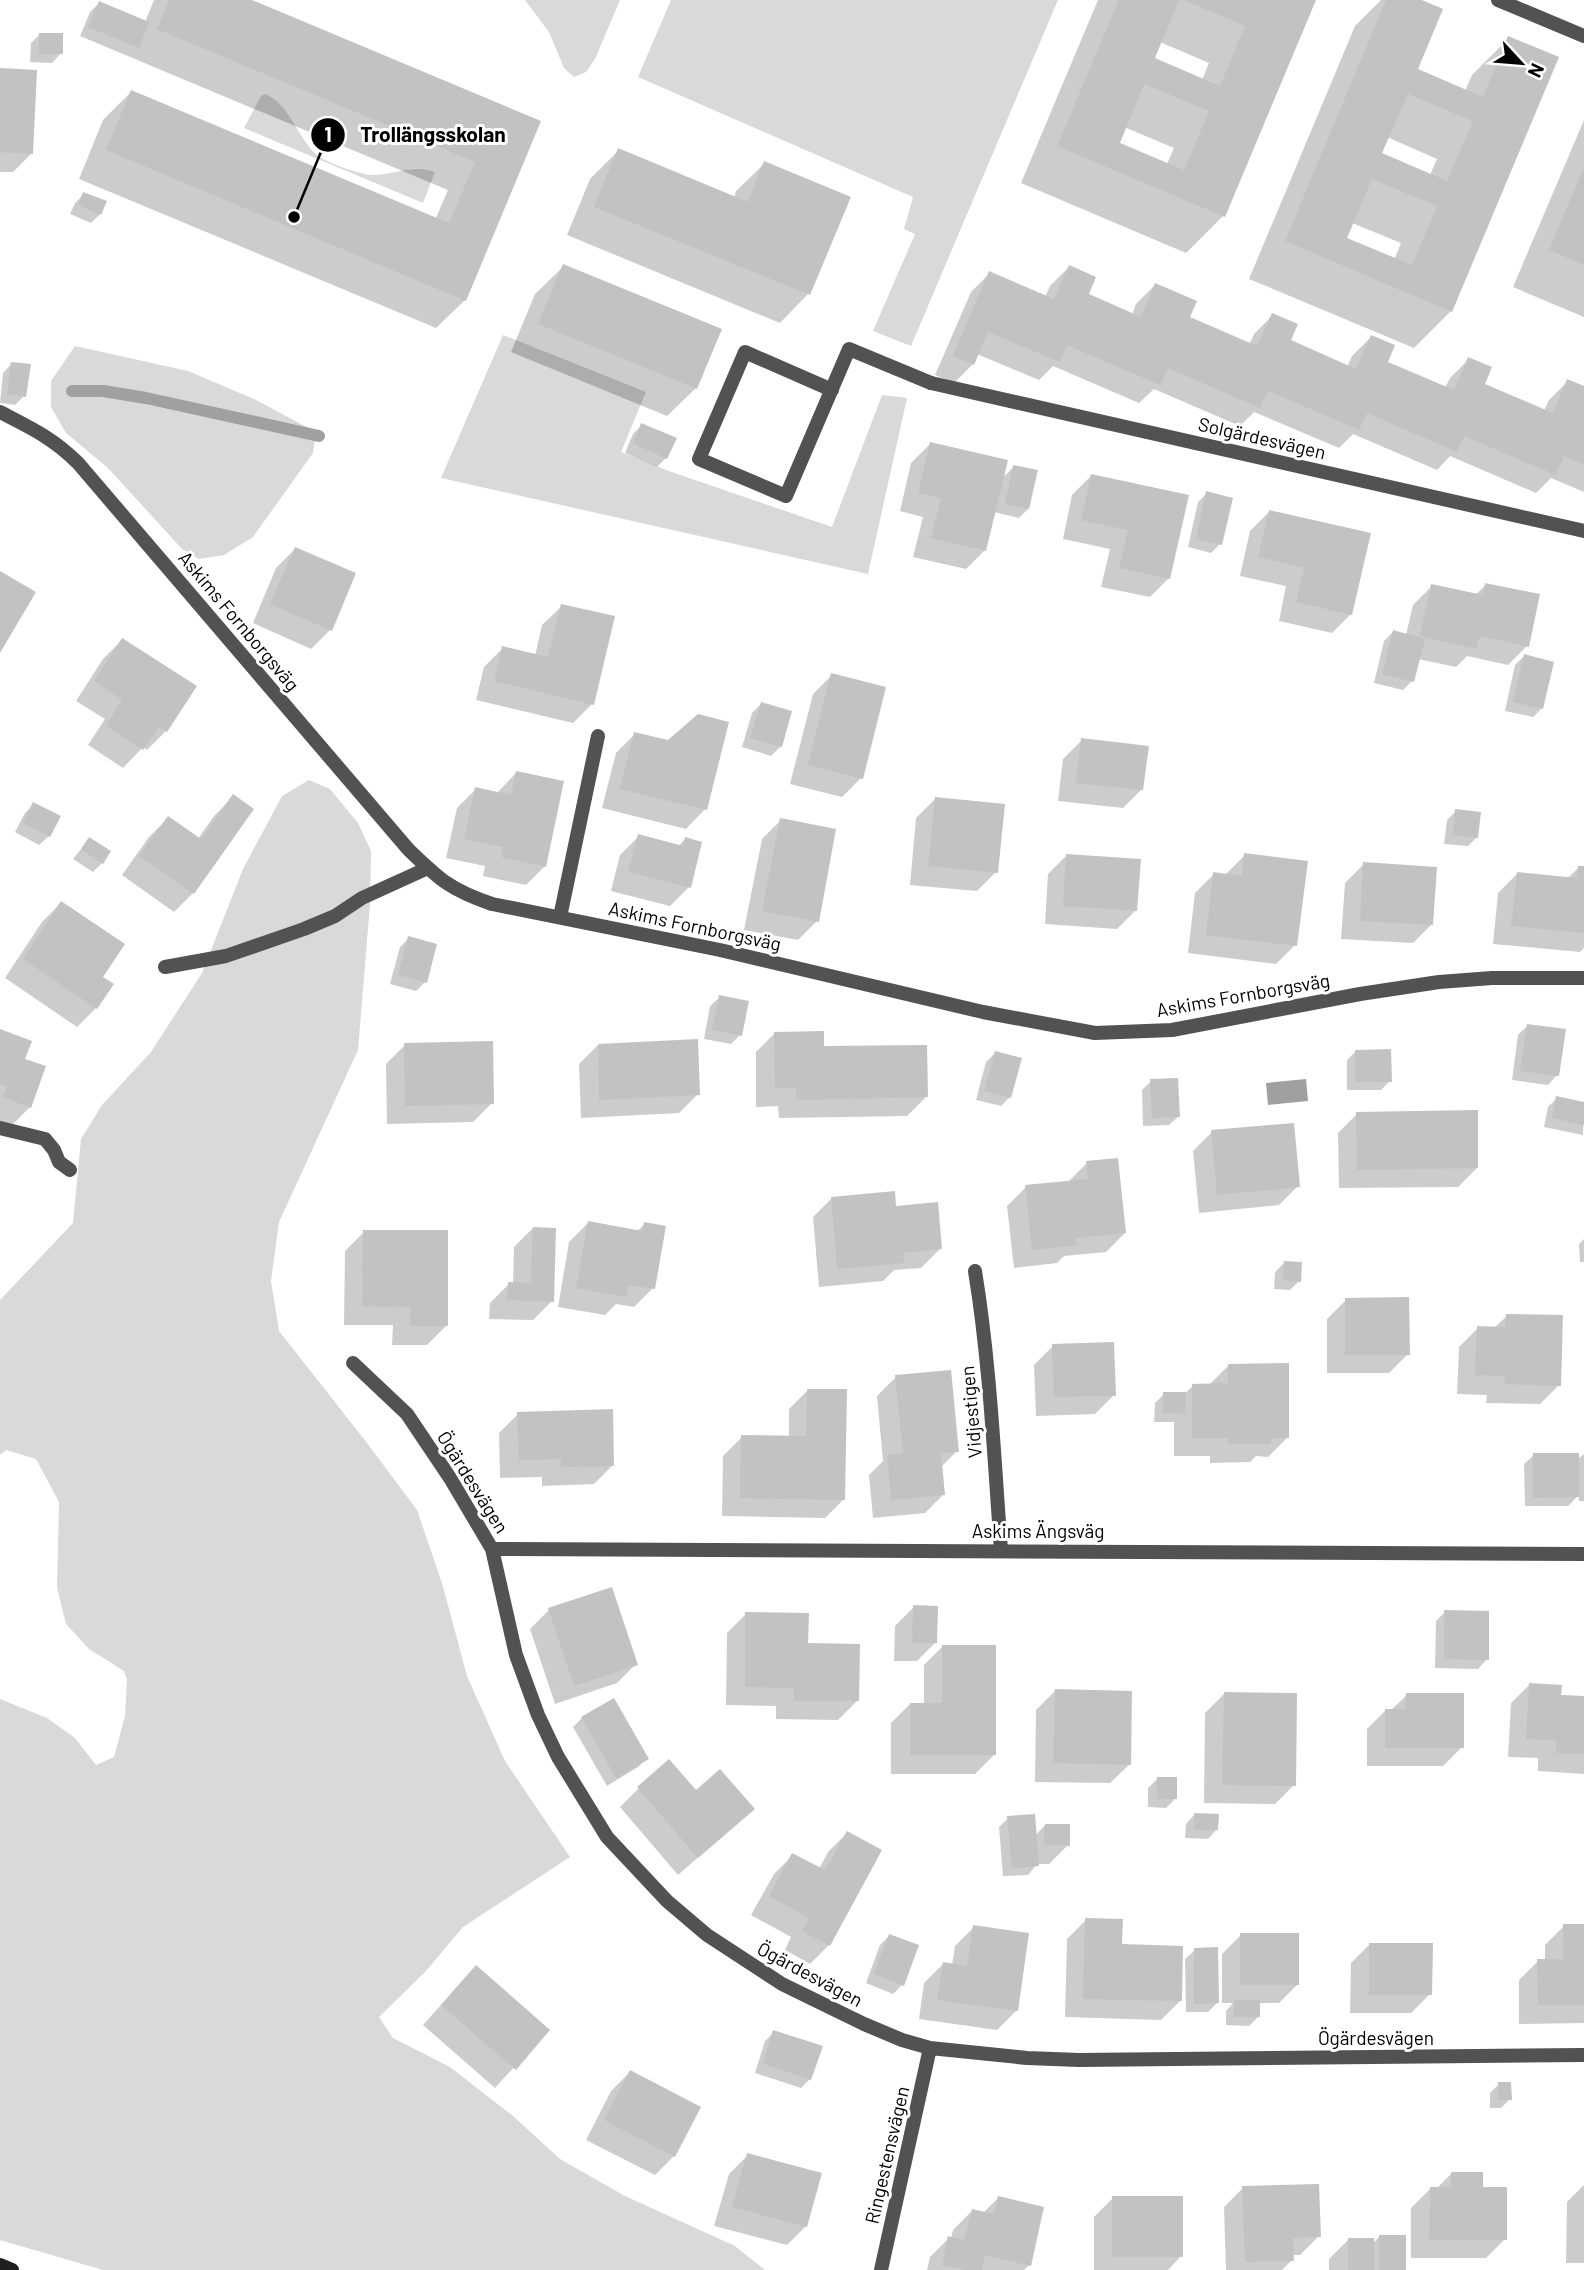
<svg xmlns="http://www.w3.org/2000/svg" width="1584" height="2270" font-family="Barlow,sans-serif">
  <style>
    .green { fill: #d9d9d9 }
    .water { fill: #a0a0a0 }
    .shadow { fill: #0003; fill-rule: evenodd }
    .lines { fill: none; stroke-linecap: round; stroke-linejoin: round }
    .stream { stroke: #a0a0a0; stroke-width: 12 }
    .building { fill: #c2c2c2; fill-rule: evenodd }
    .lane { stroke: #525252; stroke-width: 14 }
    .street { stroke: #525252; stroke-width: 14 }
    .secondary { stroke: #1f1f1f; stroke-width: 14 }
    .labels { text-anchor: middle; stroke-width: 6; stroke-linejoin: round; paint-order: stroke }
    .street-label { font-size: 19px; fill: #000; stroke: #fff }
    .leader { fill: none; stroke: #000; stroke-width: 2.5 }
    .callout-dot { fill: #000; stroke: #fff; stroke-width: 2.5 }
    .mark-label { font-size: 21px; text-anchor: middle; font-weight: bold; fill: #fff }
    .callout-label { font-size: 21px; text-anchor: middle; font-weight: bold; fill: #000; stroke: #fff; stroke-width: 6; stroke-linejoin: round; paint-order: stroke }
  </style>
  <rect width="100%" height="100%" fill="#fff"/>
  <path class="green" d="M525,0H620L595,59L586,72L574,77L564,68L549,32Z
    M671,0H1058L911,346L873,331L915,234L904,229L913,197L638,77Z
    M265,94C291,105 297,138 317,155C325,162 361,175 372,175C394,175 414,164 435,172L423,203L244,128L261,96Z
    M503,335L646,392L621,452L666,470L832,527L882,395L907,398L868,574L441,478Z
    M75,346L188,371L254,399L316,432L313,453L253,537L224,555L199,559L182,549L108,468L66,433L51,407V381Z
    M309,780L330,789L358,823L371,851L370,904L358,1050L279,1222L271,1281L279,1331L367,1443L417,1510L442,1583L467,1676L505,1761L570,1857L463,1927L426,1971L379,2017L393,2038L450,2067L513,2116L560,2159L625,2196L735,2246L765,2270H103L0,2240V1699L47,1718L75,1738L96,1765L114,1757L125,1716L127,1680L124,1671L89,1649L66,1624L57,1588L59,1502L36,1459L6,1450L0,1455V1300L73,1223L81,1139L102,1105L151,1052L202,973L243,869L282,796Z"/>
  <path class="water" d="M1306,1079L1308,1101L1268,1105L1266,1083Z"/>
  <path class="shadow" d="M154,0H248L539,122L465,300L436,328L79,179L103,120L131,92L435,220L448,190L80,36L90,12L99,3L145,22Z
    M1098,0H1314L1223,216L1186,253L1021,183ZM1160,42L1209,63L1202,80L1152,59ZM1124,127L1174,148L1167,164L1117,144Z
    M1381,0H1418L1415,70L1465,91L1472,75L1509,38L1451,311L1414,348L1249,279L1355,26ZM1387,137L1437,159L1430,175L1380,154ZM1352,223L1401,243L1394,260L1345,239Z
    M40,34L61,53L52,63L30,62L31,43Z
    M0,70L32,153L13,172H0Z
    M1584,120V317L1513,287Z
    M619,150L734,198L736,191L765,163L808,294L780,323L567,235L590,179Z
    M84,194L100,214L91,223L70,214L75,203Z
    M564,266L696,388L667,416L511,352L535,294Z
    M1069,267L1086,295L1132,315L1136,304L1155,285L1188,318L1249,345L1254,334L1273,315L1288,341L1347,367L1352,356L1371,337L1386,362L1445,388L1450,378L1469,359L1483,385L1544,411L1549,400L1568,381L1584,388V492L1551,478L1536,493L1450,456L1437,470L1353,434L1339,448L1254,412L1240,426L1154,389L1139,403L1053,366L1039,380L977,354L973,364L954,383L935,375L971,292L990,273L1045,297L1050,286Z
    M12,363L24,396L15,405L0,403L3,373Z
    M642,425L666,458L657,467L625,453L633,434Z
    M930,444L1001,479L1014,467L1028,509L1019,518L994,512L985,550L966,569L913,557L923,517L900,511L911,463Z
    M1091,476L1169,578L1150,597L1101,587L1110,549L1063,539L1072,495Z
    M1207,493L1220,544L1211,553L1188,547L1198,502Z
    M1269,512L1351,614L1332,633L1279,621L1286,586L1240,576L1250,531Z
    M295,549L330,630L311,649L253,623L276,568Z
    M1486,585L1527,646L1508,665L1467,656L1456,667L1418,659L1412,681L1403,690L1374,683L1384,641L1393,632L1406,635L1413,605L1432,586L1475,595Z
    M562,606L592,704L573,723L476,700L484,667L503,648L535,656L542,625Z
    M122,640L166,731L147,750L143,747L123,768L88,745L105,719L76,701L103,659Z
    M1524,656L1542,708L1533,717L1505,711L1515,665Z
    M832,675L861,778L842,797L790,784L813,694Z
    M761,704L780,747L771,756L742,747L752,713Z
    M635,734L668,742L705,809L686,829L602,808L616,753Z
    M1082,740L1142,789L1123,808L1058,801L1063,759Z
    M516,773L545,866L526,885L483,876L485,866L446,858L457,808L476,789L497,793Z
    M233,797L193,893L174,912L122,875L149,837L168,818L198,839L214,816Z
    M935,799L996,872L977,891L910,885L916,818Z
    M34,804L49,836L39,845L15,832L25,813Z
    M1456,811L1477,837L1468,846L1444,844L1447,820Z
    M781,820L817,921L798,940L744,930L762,839Z
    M639,836L678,847L685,839L689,887L670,906L611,891L620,855Z
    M89,839L102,863L93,872L73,859Z
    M1067,855L1136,910L1117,929L1045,924L1048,874Z
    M1245,855L1295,945L1276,964L1188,953L1195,893L1214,874H1226Z
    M1364,864L1432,924L1413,943L1341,939L1345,883Z
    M1578,868H1584V948L1580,952L1493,944L1498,893L1517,874L1567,879Z
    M61,903L100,977L96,1008L77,1027L5,978L42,922Z
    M409,938L425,982L416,991L390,984L400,947Z
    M720,997L740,1035L731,1044L704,1039L710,1006Z
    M1528,1025L1557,1075L1548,1085L1512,1080L1518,1035Z
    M0,1031L23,1060L30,1107L11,1126L0,1122Z
    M775,1033L822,1048L926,1097L907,1116L779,1118L778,1106L756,1107V1052Z
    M405,1045L492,1103L473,1122L387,1124L386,1064Z
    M598,1045L698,1094L679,1113L581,1118L579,1064Z
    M1356,1051L1390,1081L1381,1090H1347V1060Z
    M995,1053L1010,1097L1001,1106L976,1100L986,1062Z
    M1151,1081L1179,1116L1169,1125L1143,1126L1142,1090Z
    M1557,1098L1584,1104L1583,1135L1544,1127L1548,1107Z
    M1357,1114L1477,1168L1458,1187L1339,1188L1338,1133Z
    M1212,1132L1298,1186L1279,1205L1199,1213L1193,1151Z
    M1087,1163L1125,1233L1106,1252L1064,1256L1057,1263L1014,1268L1007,1206L1026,1187L1067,1183Z
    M832,1198L894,1208L940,1249L921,1268L894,1270L883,1281L819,1287L813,1217Z
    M588,1223L636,1232L645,1224L653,1288L634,1307L616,1304L605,1315L558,1307L569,1242Z
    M533,1228L552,1301L533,1320L489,1319L490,1303L509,1284H513L514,1247Z
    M364,1232L446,1326L427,1345H392L393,1325H344L345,1251Z
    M1584,1239V1262H1580L1579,1244Z
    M1284,1263L1299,1281L1290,1290L1274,1289L1275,1272Z
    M1346,1300L1408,1354L1389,1373H1327V1319Z
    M1507,1316L1559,1385L1540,1404L1486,1403L1487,1395L1457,1394L1459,1347L1478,1328H1494Z
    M1053,1346L1114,1395L1095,1414L1036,1416L1034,1365Z
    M1229,1365L1287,1438L1268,1457L1256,1456L1250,1462L1210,1463V1456H1174V1422H1154L1155,1403L1164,1394H1184L1193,1386L1209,1385Z
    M896,1377L957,1451L941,1467L944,1494L925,1513L873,1518L869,1475L883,1461L877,1396Z
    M808,1390L844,1499L825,1518L722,1516L723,1456L742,1437H789V1409Z
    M518,1414L613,1465L594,1484L542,1486V1477L500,1478L499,1433Z
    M1584,1454V1501H1579V1495L1568,1506H1525L1524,1464L1534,1455L1577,1460Z
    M914,1607L936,1642L917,1661H894L895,1626Z
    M549,1610L636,1664L617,1683L555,1704L530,1629Z
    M1445,1612L1487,1659L1478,1669L1435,1668L1436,1621Z
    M746,1614L857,1701L838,1720L776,1719V1706L726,1705L727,1633Z
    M943,1646L994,1755L975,1774H891V1723L910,1704L924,1705V1665Z
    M1530,1684L1559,1697L1584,1698V1774L1538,1771V1758L1508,1757L1511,1703Z
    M1055,1691L1130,1764L1110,1783L1035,1782L1036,1710Z
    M1224,1694L1294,1785L1275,1804L1204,1803L1205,1713Z
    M1407,1695L1462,1747L1443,1766H1367V1729L1386,1710H1391Z
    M582,1718L647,1758L638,1767L607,1786L573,1727Z
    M1157,1779L1175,1799L1166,1808L1148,1807V1788Z
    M639,1788L696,1792L733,1827L678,1875L620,1807Z
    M1195,1814L1217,1829L1208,1839L1185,1838L1186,1824Z
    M1008,1818L1035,1836L1045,1825L1068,1845L1049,1864H1037L1028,1875L1003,1876L999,1827Z
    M847,1833L829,1945L810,1964L785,1950L791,1937L751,1915L774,1874L793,1855L819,1869L828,1852Z
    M1086,1920L1120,1946L1180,2001L1161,2020L1065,2017L1067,1939Z
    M1564,1926H1584V2023L1519,2024V1980L1538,1961H1545V1945Z
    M974,1927L1016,2011L997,2030L919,2019L924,1983L943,1964L952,1965L955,1946Z
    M1241,1935L1298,1984L1279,2003H1258V2017L1249,2026L1226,2025V2011L1233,2003H1222V1954Z
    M889,1936L902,1985L893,1994L866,1983L880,1945Z
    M1370,1944L1430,1994L1411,2013H1350L1351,1963Z
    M1195,1950L1217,2003L1208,2012H1186L1185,1959Z
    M457,1987L548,2030L495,2088L423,2025Z
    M774,2032L810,2079L801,2088L755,2073L765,2041Z
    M630,2072L674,2156L655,2175L586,2140L611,2091Z
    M1499,2084L1510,2099L1501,2108H1490V2093Z
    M748,2155L806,2226L787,2245L714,2226L729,2174Z
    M1451,2174L1481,2188L1505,2239L1486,2258H1411V2208L1430,2189H1436Z
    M1584,2185V2263H1566L1567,2202Z
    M1243,2188L1319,2236L1300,2255H1292V2260L1282,2270H1226L1224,2207Z
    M998,2198L1029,2265L1024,2270H927L930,2257L949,2238L951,2239L953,2230L972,2211L983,2213Z
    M1113,2198L1181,2256L1168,2270H1094V2217Z
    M1380,2236L1404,2270H1329V2259L1348,2240L1372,2244Z"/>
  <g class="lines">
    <path class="stream" d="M72,391H103L146,398L319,436"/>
  </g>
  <path class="building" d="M169,0H252L541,121L466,301L106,150L131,90L449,223L475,162L157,29Z
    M1119,0H1179L1155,58L1220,86L1245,26L1184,0H1316L1225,217L1057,146ZM1144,84L1209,111L1184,170L1120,143Z
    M1386,0H1422L1443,9L1418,69L1483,97L1508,36L1559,57L1452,312L1285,241ZM1408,94L1473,121L1447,181L1382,153ZM1372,179L1437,206L1412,265L1347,238Z
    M99,1L149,22L139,48L88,27Z
    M39,33H63V54H39Z
    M0,68L37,70L33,154L0,152Z
    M618,148L748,202L764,161L851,197L810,295L594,207Z
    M1584,167V265L1549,250Z
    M83,192L107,201L101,215L78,205Z
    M563,264L722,329L697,389L538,324Z
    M1069,265L1096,277L1089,294L1141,317L1155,283L1197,301L1190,317L1257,346L1272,313L1298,324L1291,340L1356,369L1371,335L1395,345L1388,362L1454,390L1468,357L1492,367L1485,384L1553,413L1567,379L1584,386V465L1564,456L1556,475L1464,436L1457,452L1367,413L1359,430L1268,391L1260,408L1168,368L1160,385L1067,345L1060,362L988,332L974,365L953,356L989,271L1054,299Z
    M11,362L31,364L26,397L7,394Z
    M641,423L677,438L667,459L633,443Z
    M930,442L1008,460L986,551L931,538L941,498L918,493Z
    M1013,465L1038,470L1029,509L1005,504Z
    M1091,474L1189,495L1170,579L1119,568L1128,530L1081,520Z
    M1206,491L1233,498L1222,545L1196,539Z
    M1269,510L1371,533L1352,615L1296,602L1304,568L1258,557Z
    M295,547L356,573L332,631L270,604Z
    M0,571L36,592L0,653Z
    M1485,583L1540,594L1529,647L1480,636L1476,649L1420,636L1431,584L1483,595Z
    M561,604L615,616L594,705L494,681L502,646L548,657Z
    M1393,630L1425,639L1414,682L1382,674Z
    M122,638L197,686L167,732L159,726L143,750L106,726L122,700L94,681Z
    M1524,654L1554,662L1543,709L1513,702Z
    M831,673L886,687L863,779L808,765Z
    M761,702L792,711L782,747L750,738Z
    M698,714L729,722L707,810L620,789L634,732L668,740Z
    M1081,738L1149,746L1143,790L1076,783Z
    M516,771L564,781L546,867L501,857L503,847L464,839L475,787L511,795Z
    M233,794L254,809L194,894L139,856L168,816L201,839Z
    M935,797L1005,804L998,873L928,866Z
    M33,802L61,816L50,837L23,823Z
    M1455,809L1481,812L1478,838L1453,835Z
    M780,818L836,829L819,922L762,911Z
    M638,834L683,846L685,837L702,842L691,888L628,872Z
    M89,837L111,851L103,864L81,849Z
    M1244,853L1308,861L1297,946L1206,935L1213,872L1242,876Z
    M1066,854L1141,859L1137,911L1063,906Z
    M1363,862L1437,867L1433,925L1360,921Z
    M1578,866H1584V933L1511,926L1517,872L1577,878Z
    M61,901L125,944L103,977L114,984L97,1009L23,959Z
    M408,936L437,944L427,983L398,975Z
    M719,995L749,1001L742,1036L712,1030Z
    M1527,1024L1566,1029L1559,1076L1520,1071Z
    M0,1029L32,1041L25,1059L46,1066L31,1108L3,1097L7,1086L0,1084Z
    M824,1031V1046L927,1045L928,1097L797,1100L796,1088H775L774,1032Z
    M698,1039L700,1095L599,1100L598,1044Z
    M493,1041L494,1104L405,1106L404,1043Z
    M1391,1049L1392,1082H1355V1050Z
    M995,1051L1022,1058L1011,1098L984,1091Z
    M1178,1078L1180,1117L1152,1118L1150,1079Z
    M1556,1096L1584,1102V1125L1552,1118Z
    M1478,1110V1168L1357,1170L1356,1112Z
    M1294,1123L1300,1187L1217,1195L1211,1130Z
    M1118,1158L1126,1233L1076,1238L1077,1245L1032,1250L1025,1185L1088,1179L1086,1161Z
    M895,1191L896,1206L938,1202L942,1249L903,1253L904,1263L837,1269L831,1197Z
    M588,1221L642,1231L644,1222L666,1226L655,1289L628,1285L626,1297L576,1288Z
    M533,1227L556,1228L554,1302L507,1300L508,1282L531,1283Z
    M363,1230H448V1326H410L411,1307L362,1306Z
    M1284,1261L1302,1262L1301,1282L1283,1280Z
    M1409,1297L1410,1355H1345V1298Z
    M1506,1314L1563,1315L1561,1386L1504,1384L1505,1376L1475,1375L1477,1326L1505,1327Z
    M1114,1342L1116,1396L1054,1397L1052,1344Z
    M1289,1363V1438H1271V1444H1228V1438H1192V1384L1228,1383V1364Z
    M951,1370L959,1452L941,1453L945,1495L891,1500L887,1455L903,1453L895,1375Z
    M807,1389H847L845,1500L740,1498L741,1435L806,1436Z
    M1163,1392H1186L1185,1414L1163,1413Z
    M613,1409L614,1466L561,1467V1459L519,1460L517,1412Z
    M1533,1453H1579V1497L1533,1498Z
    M612,1587L638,1665L574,1686L548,1608Z
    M913,1605L938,1606L937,1643H912Z
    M1444,1610L1489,1611V1660L1444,1659Z
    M745,1612L809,1613L808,1643L860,1644L859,1701H794V1688L745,1687Z
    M942,1645H996V1755H910V1703H942Z
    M1529,1683L1562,1685L1561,1695L1584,1696V1754L1556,1753V1740L1526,1739Z
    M1055,1689L1132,1691L1131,1765L1053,1763Z
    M1224,1692L1297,1693L1296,1786L1222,1785Z
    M1406,1693H1464V1748H1385V1709H1405Z
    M614,1698L649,1759L616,1778L581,1717Z
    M669,1759L696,1790L720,1769L755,1809L698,1858L637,1787Z
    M1157,1777H1177V1799H1157Z
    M1194,1813L1219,1814L1218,1830H1194Z
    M1035,1814L1039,1866L1012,1868L1007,1816Z
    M1045,1824H1070V1846L1044,1845Z
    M847,1831L882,1850L830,1946L802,1931L809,1918L769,1896L792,1853L825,1870Z
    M1085,1918L1123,1919L1122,1944L1183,1946L1182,2001L1083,1999Z
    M1563,1924H1584V2005H1538L1537,1959H1563Z
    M973,1925L1029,1933L1018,2011L937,2000L943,1962L967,1966Z
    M1240,1933H1299V1985H1240Z
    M889,1934L919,1945L904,1986L874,1974Z
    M1369,1943H1433L1432,1995H1369Z
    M1218,1947L1219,2003L1194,2004V1948Z
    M476,1965L550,2030L516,2070L441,2005Z
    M1234,2000H1260V2017H1234Z
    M773,2030L823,2046L811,2080L763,2064Z
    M630,2070L701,2107L675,2157L604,2120Z
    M1498,2082H1511L1512,2100H1499Z
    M747,2153L822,2173L807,2227L732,2207Z
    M1451,2172H1483V2187H1507V2240H1429L1430,2187H1451Z
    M1319,2184L1321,2237L1293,2238L1294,2261L1245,2262L1242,2186Z
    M998,2196L1044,2207L1031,2266L985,2255L982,2270H965L942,2265L948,2236L964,2240L972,2209L994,2214Z
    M1112,2196H1183V2257H1112Z
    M1379,2235H1406V2270H1379Z
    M1348,2238H1374V2270H1348Z"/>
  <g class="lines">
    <path class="lane" d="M1498,0L1584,36
      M832,390L745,352L699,459L786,496L849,349L931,383
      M560,917L598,736
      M165,967L226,956L304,929L335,916L362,898L428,868
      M975,1271C990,1363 994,1457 1001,1550"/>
    <path class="street" d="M931,383L1584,531
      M0,412C31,428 53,438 78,463L408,849C439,879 450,890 492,904L720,950L983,1012L1095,1033L1172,1030L1360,994L1439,982L1492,978H1584
      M0,1128L45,1139L54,1150L59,1162L70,1170
      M353,1363L407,1414L450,1478L492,1549L516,1655L538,1715L558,1757L607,1837L667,1901L707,1935L782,1984L864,2024L902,2040L930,2048L1027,2058L1079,2060L1584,2055
      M492,1549L1584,1554
      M881,2270L930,2048"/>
    <path class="secondary" d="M0,2265L12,2270"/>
  </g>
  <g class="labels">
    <g class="street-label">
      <text transform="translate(1262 438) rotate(13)" y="7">Solgärdesvägen</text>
      <text transform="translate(239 621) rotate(50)" y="7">Askims Fornborgsväg</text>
      <text transform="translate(695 926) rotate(12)" y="7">Askims Fornborgsväg</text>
      <text transform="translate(1243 995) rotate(-10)" y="7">Askims Fornborgsväg</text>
      <text transform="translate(971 1412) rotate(-95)" y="7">Vidjestigen</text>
      <text transform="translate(473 1482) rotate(58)" y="7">Ögärdesvägen</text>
      <text x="1038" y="1538">Askims Ängsväg</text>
      <text transform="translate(810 1974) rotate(28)" y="7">Ögärdesvägen</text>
      <text x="1376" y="2045">Ögärdesvägen</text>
      <text transform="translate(887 2155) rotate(-77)" y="7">Ringestensvägen</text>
    </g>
  </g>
  <path class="leader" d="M294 217L328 135"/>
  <g class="callout-dot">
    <circle cx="294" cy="217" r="7"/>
    <circle cx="328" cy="135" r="18"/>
  </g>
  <g class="mark-label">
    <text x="328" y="142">1</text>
  </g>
  <g class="callout-label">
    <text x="433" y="142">Trollängsskolan</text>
  </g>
  <g transform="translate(1521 63) rotate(116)" stroke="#ffffff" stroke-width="5" paint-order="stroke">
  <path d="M0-5L12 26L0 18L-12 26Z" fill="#000000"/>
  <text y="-10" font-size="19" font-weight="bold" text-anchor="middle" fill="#000000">N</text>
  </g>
</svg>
